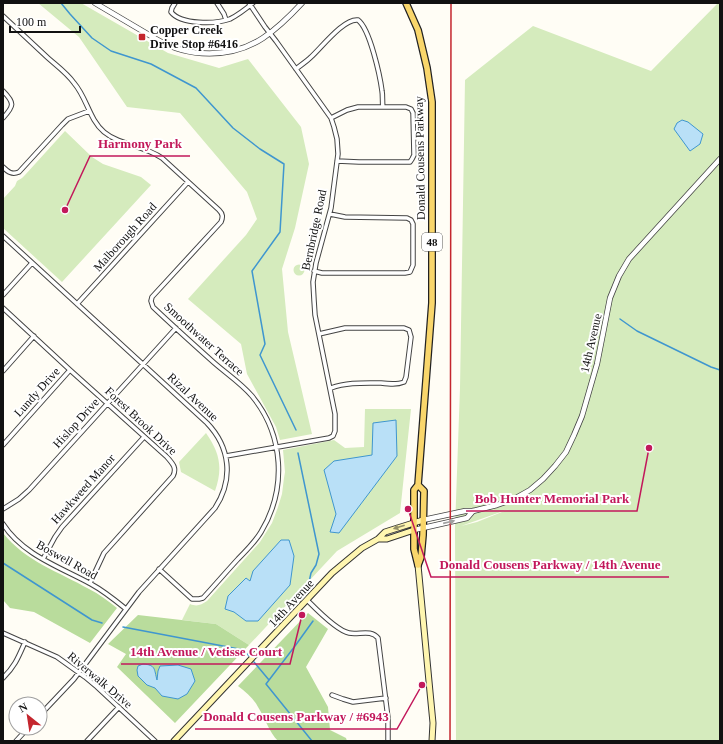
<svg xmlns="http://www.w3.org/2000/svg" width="723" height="744" font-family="Georgia,serif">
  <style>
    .green { fill: #d5ebbd; fill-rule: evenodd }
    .forest { fill: #b9dc9c }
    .water { fill: #b9e0f7; stroke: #3f96cf }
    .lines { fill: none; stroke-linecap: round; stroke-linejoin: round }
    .stream { stroke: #3f96cf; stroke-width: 1.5 }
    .minor-casing { stroke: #444; stroke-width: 5.5 }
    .tertiary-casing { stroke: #444; stroke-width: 6 }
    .secondary-casing { stroke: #333; stroke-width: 7 }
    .primary-casing { stroke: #222; stroke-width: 8 }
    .minor { stroke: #fff; stroke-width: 3.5 }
    .tertiary { stroke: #fff; stroke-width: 4.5 }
    .secondary { stroke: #fff6b0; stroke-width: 5 }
    .primary { stroke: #f9d66b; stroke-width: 5.5 }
    .rail { stroke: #c4262e; stroke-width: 1.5 }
    .oneway { fill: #a0a0a0 }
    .oneway2 { fill: #948f68 }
    .poi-dot { fill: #c4262e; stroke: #fff; stroke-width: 1.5 }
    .labels { text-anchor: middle; stroke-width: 4; stroke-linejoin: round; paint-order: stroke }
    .shield { fill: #fff; stroke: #585858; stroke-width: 1 }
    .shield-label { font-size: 11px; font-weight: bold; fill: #111 }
    .poi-label { font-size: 12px; font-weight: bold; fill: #111; stroke: #fff; text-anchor: start }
    .street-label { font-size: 12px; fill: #111; stroke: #fff }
    .leader { fill: none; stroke: #c2185b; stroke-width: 1.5 }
    .callout-dot { fill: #c2185b; stroke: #fff; stroke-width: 1.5 }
    .callout-label { font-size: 13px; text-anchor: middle; font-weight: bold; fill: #c2185b; stroke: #fff; stroke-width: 4; stroke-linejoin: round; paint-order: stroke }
  </style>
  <rect width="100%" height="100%" fill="#fffdf5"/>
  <path class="green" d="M38,3H81L168,53L219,68L248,59L301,127L309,164L295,228L282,269L288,332L312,434L280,440L276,427L247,374L241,344L188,299L246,235L257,219L247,192L180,113L127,107L79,37Z
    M718,3H720V741H456L455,528L460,388L465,80L533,26L651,71ZM512,508L477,522L461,526Z
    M65,131L92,157L103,164L141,177L151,185L62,282L3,228V199L15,186L17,181L22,178L25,175Z
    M293.5 270a5.5 5.5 0 1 1 11 0a5.5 5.5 0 1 1-11 0Z
    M365,409H411L400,513L337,551L249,645L216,624L182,620L190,604C197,607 201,605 207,601L260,542L272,523L278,507L282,494L284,478L285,472L283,450L334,440L345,448L364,447Z
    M206,433C220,453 223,468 215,491L181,472L179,462Z"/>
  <path class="forest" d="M3,533C25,561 59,572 89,589C99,594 108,601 117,608L90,643L34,612L10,608L3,600Z
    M308,613L328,629L306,667L328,707L330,730L346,738L347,741H278C269,732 265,718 258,707C254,699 246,692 238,686Z
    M138,615L216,624L249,645L175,723L117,667L126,654L108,644Z"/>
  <path class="water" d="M682,120L688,122L703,134L700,144L690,151L674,129L677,123Z
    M396,420L397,456L339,533L330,532L336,514L324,470L334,461L372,455L373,423Z
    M281,540H289L294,556L290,585L258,621H246L234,612L225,609L228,596L246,578L250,581L253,571Z
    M143,664C156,665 154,669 157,680L158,671L160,666L178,665L191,669L195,681L187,694L178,699L162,696L155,688L147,685L138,676L137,670L138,666Z"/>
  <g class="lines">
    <path class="stream" d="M61,3L70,14L92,38L111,51L151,64L196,88L233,128L260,149L284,164L280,232L252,271L265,344L260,355L296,430
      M620,319L637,331L711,367L720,370
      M298,453L319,554L316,565L311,573L309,582
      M3,563L92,620L102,623
      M123,627L244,650L249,656
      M254,662L269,680
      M312,741L266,684L295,646L313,621"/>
    <g class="minor-casing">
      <path id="minor" d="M175,3L172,8L171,12C181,25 216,24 230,19C238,15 247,8 253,3
        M217,3L224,14L226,20
        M3,16C18,30 33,44 48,58C57,66 67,73 74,83C87,98 89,119 104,132C121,146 144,145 162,158L219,210C223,214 223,217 221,222L152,297L151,301L153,307C172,325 192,343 211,360C224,372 240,382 252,396C284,435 287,489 261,532C255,542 246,551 238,559C226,572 215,585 203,598L199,599H192L159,569
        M296,69C301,65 307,61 311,57C322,47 344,18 358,20C370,29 380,76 382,91C383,96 382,102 383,107
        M3,91C15,103 14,106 3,118
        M331,118L347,110L358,107H406L411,109L413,113L414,155L412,159L410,162H359L337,161
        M3,167C8,172 12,175 19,172L62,125L68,119L89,111
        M3,236L207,423C230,447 234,479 215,508L139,592L74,679L40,715
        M314,271L322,273H405L410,272L413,265V224L411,220L407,218L345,217L330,214
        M3,295L32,263
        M77,304L188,182
        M3,308L70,370L167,457C173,464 177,468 173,476L104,553L90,583
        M319,334L345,328H404L409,330L411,337L406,377L404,382C397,385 389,384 381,383C364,383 347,382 331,388
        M3,371L34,336
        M3,445L70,370
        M226,456L329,438L333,436L335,431V414L315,315L314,300L313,282L316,263L331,208L338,154L337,139L334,127L331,118L276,41L265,27L249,3
        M3,509L19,499L29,490L176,328
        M3,524C23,555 60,567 91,584C104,591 115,600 126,609
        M43,559L55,537L62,527L144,437
        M307,600C316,609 337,631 349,633C359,635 371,629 378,638L388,718V741
        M3,633L57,657L85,677L97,687L155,741
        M3,678C15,666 18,658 25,642
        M332,695L343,699L353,702L386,698
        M16,741L28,728
        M87,741L119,707"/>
    </g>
    <g class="tertiary-casing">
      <path id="tertiary" d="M95,3L156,39C188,58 231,59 263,38C278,28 290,16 302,3
        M423,520L465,511H473L497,505L514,499L530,490L543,479L555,466L566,452L574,435L582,416L597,364L610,298L619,276L629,259L720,159
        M414,530L467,518L473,511"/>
    </g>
    <g class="secondary-casing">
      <path id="secondary" d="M378,539H387L414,530
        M418,565L430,692L433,723L432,741
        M174,741L332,573L362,548L378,539L385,532L423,520"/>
    </g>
    <g class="primary-casing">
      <path id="primary" d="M406,3L418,30L427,68L432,102V303L418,485L414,490V549L418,565
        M418,485L424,491L423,535L421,557L418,565"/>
    </g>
    <use href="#minor" class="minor"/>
    <use href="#tertiary" class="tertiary"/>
    <use href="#secondary" class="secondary"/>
    <use href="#primary" class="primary"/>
    <path class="rail" d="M450,741L451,3"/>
  </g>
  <defs><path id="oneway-solid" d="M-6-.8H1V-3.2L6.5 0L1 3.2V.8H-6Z"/></defs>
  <use class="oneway" href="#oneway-solid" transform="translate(449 522) rotate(-13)"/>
  <use class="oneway2" href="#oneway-solid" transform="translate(399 527) rotate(162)"/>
  <rect class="poi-dot" x="138" y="33" width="8" height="8" rx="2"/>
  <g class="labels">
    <rect class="shield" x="422" y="233" width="20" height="18" rx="3"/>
    <g class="shield-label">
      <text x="432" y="246">48</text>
    </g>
    <g class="poi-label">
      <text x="150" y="34">Copper Creek<tspan x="150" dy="14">Drive Stop #6416</tspan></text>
    </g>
    <g class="street-label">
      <text transform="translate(420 158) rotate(-91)" y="4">Donald Cousens Parkway</text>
      <text transform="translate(314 230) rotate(-78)" y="4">Bernbridge Road</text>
      <text transform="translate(125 237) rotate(-48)" y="4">Malborough Road</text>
      <text transform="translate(204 339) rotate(42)" y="4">Smoothwater Terrace</text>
      <text transform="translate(591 343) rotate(-77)" y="4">14th Avenue</text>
      <text transform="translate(37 392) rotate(-48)" y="4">Lundy Drive</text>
      <text transform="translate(193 397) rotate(43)" y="4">Rizal Avenue</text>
      <text transform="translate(141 421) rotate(43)" y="4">Forest Brook Drive</text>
      <text transform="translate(76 423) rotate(-48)" y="4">Hislop Drive</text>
      <text transform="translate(83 489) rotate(-48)" y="4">Hawkweed Manor</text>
      <text transform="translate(67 560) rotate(29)" y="4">Boswell Road</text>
      <text transform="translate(291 603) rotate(-47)" y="4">14th Avenue</text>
      <text transform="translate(100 680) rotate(40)" y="4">Riverwalk Drive</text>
    </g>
  </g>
  <path class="leader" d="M65 210L90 156H190M649 448L637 511H466M408 509L431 577H669M302 615L290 664H121M422 685L397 729H195"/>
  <g class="callout-dot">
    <circle cx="65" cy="210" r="4"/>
    <circle cx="649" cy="448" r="4"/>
    <circle cx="408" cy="509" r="4"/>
    <circle cx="302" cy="615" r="4"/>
    <circle cx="422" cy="685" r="4"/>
  </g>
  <g class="callout-label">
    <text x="140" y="148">Harmony Park</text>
    <text x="552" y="503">Bob Hunter Memorial Park</text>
    <text x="550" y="569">Donald Cousens Parkway / 14th Avenue</text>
    <text x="206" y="656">14th Avenue / Vetisse Court</text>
    <text x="296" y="721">Donald Cousens Parkway / #6943</text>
  </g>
  <rect width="723" height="744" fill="none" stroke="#111111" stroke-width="8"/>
  <g transform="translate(28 716) rotate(330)"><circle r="19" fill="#ffffff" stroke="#a0a0a0"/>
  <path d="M0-3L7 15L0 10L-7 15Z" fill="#c4262e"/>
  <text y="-6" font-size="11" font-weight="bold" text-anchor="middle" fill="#111111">N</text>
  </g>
  <path d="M10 26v6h70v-6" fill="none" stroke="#111111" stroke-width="2"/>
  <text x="16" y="26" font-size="12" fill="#111111" stroke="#ffffff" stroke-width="3" paint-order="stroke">100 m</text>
</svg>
